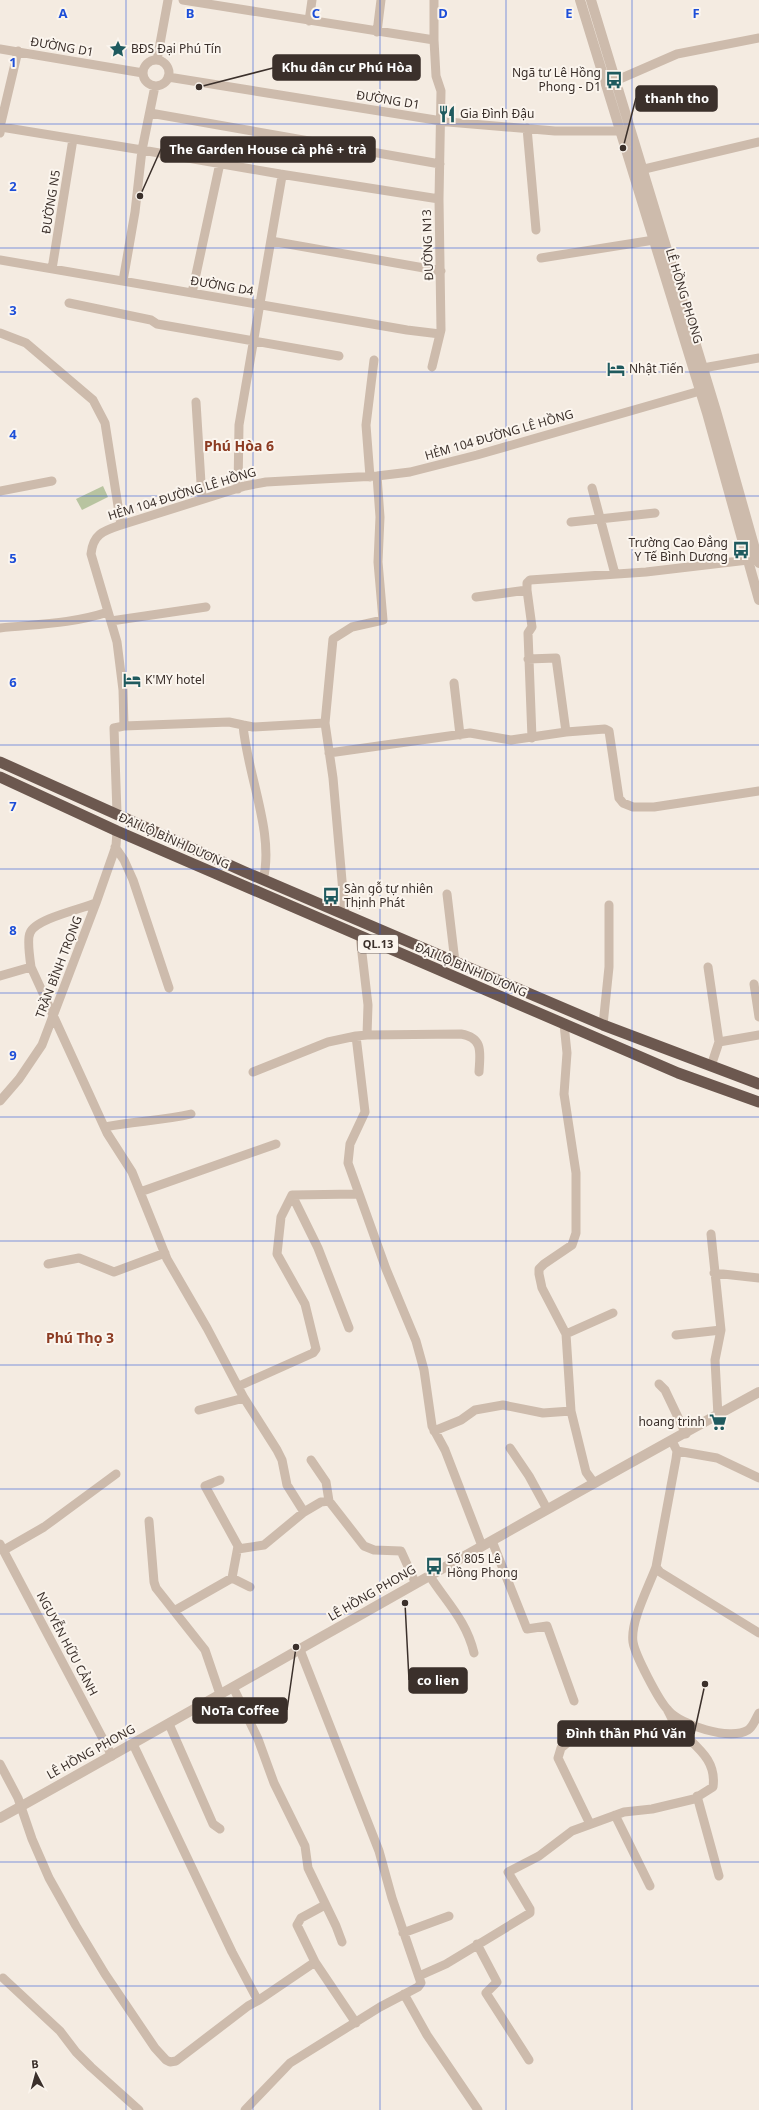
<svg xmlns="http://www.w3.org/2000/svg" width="759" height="2110" font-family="'Noto Sans',sans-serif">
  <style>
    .green { fill: #b8c4a0 }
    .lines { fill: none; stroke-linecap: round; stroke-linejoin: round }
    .minor { stroke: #cdbbac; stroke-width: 9 }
    .tertiary { stroke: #cdbbac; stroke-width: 10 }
    .trunk { stroke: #6c584f; stroke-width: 11 }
    .grid { fill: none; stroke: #1d4ed8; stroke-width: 1; stroke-opacity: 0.55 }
    .labels { text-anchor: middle; stroke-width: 4; stroke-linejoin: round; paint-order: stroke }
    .shield { fill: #fbf5ee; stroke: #756b66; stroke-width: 1 }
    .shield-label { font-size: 11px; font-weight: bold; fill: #3b302b }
    .street-label { font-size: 12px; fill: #3b302b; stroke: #fbf5ee }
    .poi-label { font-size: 12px; fill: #3b302b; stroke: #fbf5ee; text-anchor: start }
    .quarter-label { font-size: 14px; font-weight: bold; fill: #8c3b22; stroke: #fbf5ee }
    .grid-label { font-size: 13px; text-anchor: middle; font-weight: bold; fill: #1d4ed8; stroke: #fbf5ee; stroke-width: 4; stroke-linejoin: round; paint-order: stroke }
    .leader { fill: none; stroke: #3b302b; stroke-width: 1.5 }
    .callout-dot { fill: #3b302b; stroke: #fbf5ee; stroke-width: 1.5 }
    .callout { fill: #3b302b; stroke: #3b302b; stroke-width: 1.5 }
    .callout-label { font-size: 13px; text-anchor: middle; font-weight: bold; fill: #fff }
  </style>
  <rect width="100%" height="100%" fill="#f4ebe1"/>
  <path class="green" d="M103,486L108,497L82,510L76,499Z"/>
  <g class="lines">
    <path class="minor" d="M183,0L434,40L436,76L441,91L439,199L441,330L432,367
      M309,21L312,0
      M377,32L381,0
      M434,40V0
      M0,49L143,73
      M157,60L168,0
      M143 73a13 13 0 1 1 26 0a13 13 0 1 1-26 0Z
      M168,77L448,122L555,131H627
      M615,81L677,54L759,38
      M155,86L142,150L280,174L282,176L239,425L238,489
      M150,113L440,164
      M0,127L18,51
      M527,128L536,230
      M0,133L1,127L142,150L135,212L123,281
      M636,171L759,142
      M280,174L439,199
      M271,241L441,271
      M541,258L654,240
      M0,260L407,330L440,334
      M52,269L73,139
      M192,293L220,163
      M69,303L151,320L157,324L339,356
      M0,333L26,343L93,400L105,423L121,525
      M703,368L759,358
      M196,402L202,499
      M370,477L366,425L374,360
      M592,488L615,574
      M0,491L52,481
      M571,522L655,513
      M527,590V583L530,580L646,572L748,560
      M476,597L527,590L532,627L528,633L532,738
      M111,621L206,607
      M0,628C38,624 71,624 108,612
      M528,659L556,658L566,732L605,729L609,731L619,798L623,803L633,807H654L759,791
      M454,683L460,735
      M124,726L229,722L243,725
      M329,753L470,733L511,740L566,732
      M117,813L114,728L124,726L123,690L117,642L91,554C93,534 103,531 121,525L245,486L266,482L377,476L410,472L477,455L700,391
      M115,847L124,860L133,880L169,988
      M263,880C275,834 247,774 243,725L253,727L325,723
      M447,894L455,962
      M345,915L333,778L325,723L333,639L352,627L383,620L378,562L380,517L377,476
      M360,936L368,1005L367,1035L356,1036L365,1112L350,1144L348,1163L386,1269L416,1341L424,1370L432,1426L445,1450L482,1546
      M31,967C30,960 27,939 30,933C35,919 81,909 96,903
      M708,967L719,1042
      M0,976L31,967L107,1133L132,1172L167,1259L207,1328L244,1398L277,1450L282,1460L287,1485L304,1512L321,1502L329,1501L364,1546L374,1550L401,1551L415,1582
      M754,984L759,1017
      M564,1024L567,1053L564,1094L576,1173V1233L572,1245L544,1264L539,1269V1274L542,1288L566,1334L571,1411L586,1472L594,1483
      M603,1025L609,967V905
      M367,1035L461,1034C484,1038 480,1053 479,1072
      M711,1066L719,1042L759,1035
      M253,1072L328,1042L356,1036
      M0,1101L19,1079L42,1045L96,903L116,846L117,831
      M105,1127C133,1121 162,1121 191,1114
      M140,1192L276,1144
      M711,1234L721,1330L715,1360L718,1416
      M48,1264L79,1258L114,1272L165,1253
      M714,1273L759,1278
      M349,1328L318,1248L292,1195L357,1194
      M566,1334L613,1313
      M676,1335L721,1330
      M659,1384L665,1390L686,1434
      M239,1386L313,1353L316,1349L305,1304L277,1254L281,1217L292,1195
      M199,1410L244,1398
      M434,1431L461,1420L475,1410L503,1405L543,1413L571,1411
      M672,1441L677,1451L676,1459L656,1567L660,1572L759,1633
      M510,1448L529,1476L547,1509
      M677,1451L717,1458L759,1478
      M311,1460L326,1482L329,1501
      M220,1480L205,1486L238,1546L232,1578
      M149,1521L154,1582L156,1588L205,1650L220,1694
      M492,1541L527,1629L547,1626L574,1701
      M0,1544L112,1756
      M238,1549L264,1545L304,1512
      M4,1550L44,1527L116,1474
      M656,1567C649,1586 630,1622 633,1642C635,1655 659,1701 668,1710C680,1725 730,1741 748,1730C753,1727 756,1718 759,1713
      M429,1575C447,1603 466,1620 474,1653
      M174,1611L232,1578L250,1587
      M233,1687L258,1739L274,1783L305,1846L308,1868L336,1926L342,1942
      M169,1724L213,1824L220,1829
      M567,1743L561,1748L558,1758L590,1824
      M133,1744L232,1952L257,1999L259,2000L315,1962L356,2023
      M0,1764L18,1798L32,1839L49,1878L76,1926L105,1974L155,2048L166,2060L170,2062L176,2061L248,2006L259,2000
      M697,1796L719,1876
      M615,1815L650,1886
      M403,1933L449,1916
      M477,1944L497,1982L486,1993L529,2060
      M315,1962L297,1925L301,1918L325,1905
      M419,1976L446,1964L530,1913V1909L508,1872L539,1856L572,1831L624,1812L652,1809L694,1799L713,1787C717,1758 694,1746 677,1727C673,1723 671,1716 668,1711
      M3,1978L60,2031L76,2052L91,2067L139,2110
      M404,1994L427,2035L478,2110
      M245,2110L290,2063L380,2007L418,1987L421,1983L392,1898L379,1851L300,1650"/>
    <path class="tertiary" d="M580,0L707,413L759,600
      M591,0L716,411L759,563
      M0,1818C254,1677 504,1531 759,1392"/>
    <path class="trunk" d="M0,762L245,872L603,1025L759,1084
      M0,777L117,831L678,1073L759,1102"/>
  </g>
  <path class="grid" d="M126,0V2110M253,0V2110M380,0V2110M506,0V2110M632,0V2110M0,124H759M0,248H759M0,372H759M0,496H759M0,621H759M0,745H759M0,869H759M0,993H759M0,1117H759M0,1241H759M0,1365H759M0,1489H759M0,1614H759M0,1738H759M0,1862H759M0,1986H759"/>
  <defs>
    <g id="sight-bare" transform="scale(1.38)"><path d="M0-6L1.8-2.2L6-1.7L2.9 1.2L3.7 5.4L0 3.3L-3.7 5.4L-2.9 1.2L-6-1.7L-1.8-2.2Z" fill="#1f5a5e" stroke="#fbf5ee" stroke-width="2.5" paint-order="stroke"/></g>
    <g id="bus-bare" transform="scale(1.38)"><path d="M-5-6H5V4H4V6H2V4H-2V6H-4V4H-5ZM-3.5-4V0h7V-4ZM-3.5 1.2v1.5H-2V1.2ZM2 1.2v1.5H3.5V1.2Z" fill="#1f5a5e" stroke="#fbf5ee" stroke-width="2.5" paint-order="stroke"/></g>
    <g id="restaurant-bare" transform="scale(1.38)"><path d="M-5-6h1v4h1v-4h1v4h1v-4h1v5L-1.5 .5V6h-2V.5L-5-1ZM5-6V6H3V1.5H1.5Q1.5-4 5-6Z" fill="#1f5a5e" stroke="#fbf5ee" stroke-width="2.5" paint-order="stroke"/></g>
    <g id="hotel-bare" transform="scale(1.38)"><path d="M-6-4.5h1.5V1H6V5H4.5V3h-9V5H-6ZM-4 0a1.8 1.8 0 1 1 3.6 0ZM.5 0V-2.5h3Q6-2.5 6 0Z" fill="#1f5a5e" stroke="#fbf5ee" stroke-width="2.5" paint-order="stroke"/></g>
    <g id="supermarket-bare" transform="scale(1.38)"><path d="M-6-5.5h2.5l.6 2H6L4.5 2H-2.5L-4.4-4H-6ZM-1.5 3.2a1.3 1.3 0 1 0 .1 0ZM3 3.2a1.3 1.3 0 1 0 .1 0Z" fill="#1f5a5e" stroke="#fbf5ee" stroke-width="2.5" paint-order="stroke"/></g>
  </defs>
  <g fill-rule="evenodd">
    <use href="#sight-bare" x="118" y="49"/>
    <use href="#bus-bare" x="614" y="80"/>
    <use href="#restaurant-bare" x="447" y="114"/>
    <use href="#hotel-bare" x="616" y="369"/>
    <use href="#bus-bare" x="741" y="550"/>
    <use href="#hotel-bare" x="132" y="680"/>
    <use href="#bus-bare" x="331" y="896"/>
    <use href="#supermarket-bare" x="718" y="1422"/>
    <use href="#bus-bare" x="434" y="1566"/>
  </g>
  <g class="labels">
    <rect class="shield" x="358" y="935" width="40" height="18" rx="3"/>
    <g class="shield-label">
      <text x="378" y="948">QL.13</text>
    </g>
    <g class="street-label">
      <text transform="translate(62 47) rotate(10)" y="4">ĐƯỜNG D1</text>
      <text transform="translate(388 100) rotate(9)" y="4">ĐƯỜNG D1</text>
      <text transform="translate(51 202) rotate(-81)" y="4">ĐƯỜNG N5</text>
      <text transform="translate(428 245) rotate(-92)" y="4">ĐƯỜNG N13</text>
      <text transform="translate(222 286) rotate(10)" y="4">ĐƯỜNG D4</text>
      <text transform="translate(684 296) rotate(73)" y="4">LÊ HỒNG PHONG</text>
      <text transform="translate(499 435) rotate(-16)" y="4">HẺM 104 ĐƯỜNG LÊ HỒNG</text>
      <text transform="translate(182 494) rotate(-17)" y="4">HẺM 104 ĐƯỜNG LÊ HỒNG</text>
      <text transform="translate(174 841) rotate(24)" y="4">ĐẠI LỘ BÌNH DƯƠNG</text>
      <text transform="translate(59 967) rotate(-69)" y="4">TRẦN BÌNH TRỌNG</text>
      <text transform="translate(471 970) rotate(23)" y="4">ĐẠI LỘ BÌNH DƯƠNG</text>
      <text transform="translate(372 1593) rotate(-30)" y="4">LÊ HỒNG PHONG</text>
      <text transform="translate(67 1644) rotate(62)" y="4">NGUYỄN HỮU CẢNH</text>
      <text transform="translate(91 1752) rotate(-29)" y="4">LÊ HỒNG PHONG</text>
    </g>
    <g class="poi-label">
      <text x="131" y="53">BĐS Đại Phú Tín</text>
      <text x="601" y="77" text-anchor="end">Ngã tư Lê Hồng<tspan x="601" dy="14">Phong - D1</tspan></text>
      <text x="460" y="118">Gia Đình Đậu</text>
      <text x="629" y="373">Nhật Tiến</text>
      <text x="728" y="547" text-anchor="end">Trường Cao Đẳng<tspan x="728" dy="14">Y Tế Bình Dương</tspan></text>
      <text x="145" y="684">K'MY hotel</text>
      <text x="344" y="893">Sàn gỗ tự nhiên<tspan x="344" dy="14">Thịnh Phát</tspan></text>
      <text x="705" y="1426" text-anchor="end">hoang trinh</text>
      <text x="447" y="1563">Số 805 Lê<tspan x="447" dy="14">Hồng Phong</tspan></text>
    </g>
    <g class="quarter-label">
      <text x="239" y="451">Phú Hòa 6</text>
      <text x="80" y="1343">Phú Thọ 3</text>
    </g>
  </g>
  <g class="grid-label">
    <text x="63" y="18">A</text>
    <text x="190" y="18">B</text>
    <text x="316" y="18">C</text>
    <text x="443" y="18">D</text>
    <text x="569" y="18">E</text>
    <text x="696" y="18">F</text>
    <text x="13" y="67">1</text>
    <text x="13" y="191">2</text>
    <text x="13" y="315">3</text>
    <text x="13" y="439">4</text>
    <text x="13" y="563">5</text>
    <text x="13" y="687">6</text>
    <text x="13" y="811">7</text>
    <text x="13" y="935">8</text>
    <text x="13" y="1060">9</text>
  </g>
  <path class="leader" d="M199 87L273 68M623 148L636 98M140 196L161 149M405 1603L409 1680M296 1647L287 1710M705 1684L694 1734"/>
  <g class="callout-dot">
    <circle cx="199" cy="87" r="4"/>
    <circle cx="623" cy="148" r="4"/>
    <circle cx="140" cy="196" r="4"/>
    <circle cx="405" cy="1603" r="4"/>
    <circle cx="296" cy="1647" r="4"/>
    <circle cx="705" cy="1684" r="4"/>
  </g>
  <g class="callout">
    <rect x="273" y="55" width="147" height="25" rx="4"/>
    <rect x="636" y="86" width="81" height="25" rx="4"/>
    <rect x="161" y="137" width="214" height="25" rx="4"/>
    <rect x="409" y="1668" width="58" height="25" rx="4"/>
    <rect x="193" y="1698" width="94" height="25" rx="4"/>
    <rect x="558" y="1721" width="136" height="25" rx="4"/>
  </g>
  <g class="callout-label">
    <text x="347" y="72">Khu dân cư Phú Hòa</text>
    <text x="677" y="103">thanh tho</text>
    <text x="268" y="154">The Garden House cà phê + trà</text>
    <text x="438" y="1685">co lien</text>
    <text x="240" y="1715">NoTa Coffee</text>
    <text x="626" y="1738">Đình thần Phú Văn</text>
  </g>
  <g transform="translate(36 2074) rotate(354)" stroke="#fbf5ee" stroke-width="3" paint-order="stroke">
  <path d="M0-3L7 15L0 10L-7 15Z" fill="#3b302b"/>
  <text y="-6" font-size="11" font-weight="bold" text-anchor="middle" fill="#3b302b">B</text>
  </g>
</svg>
